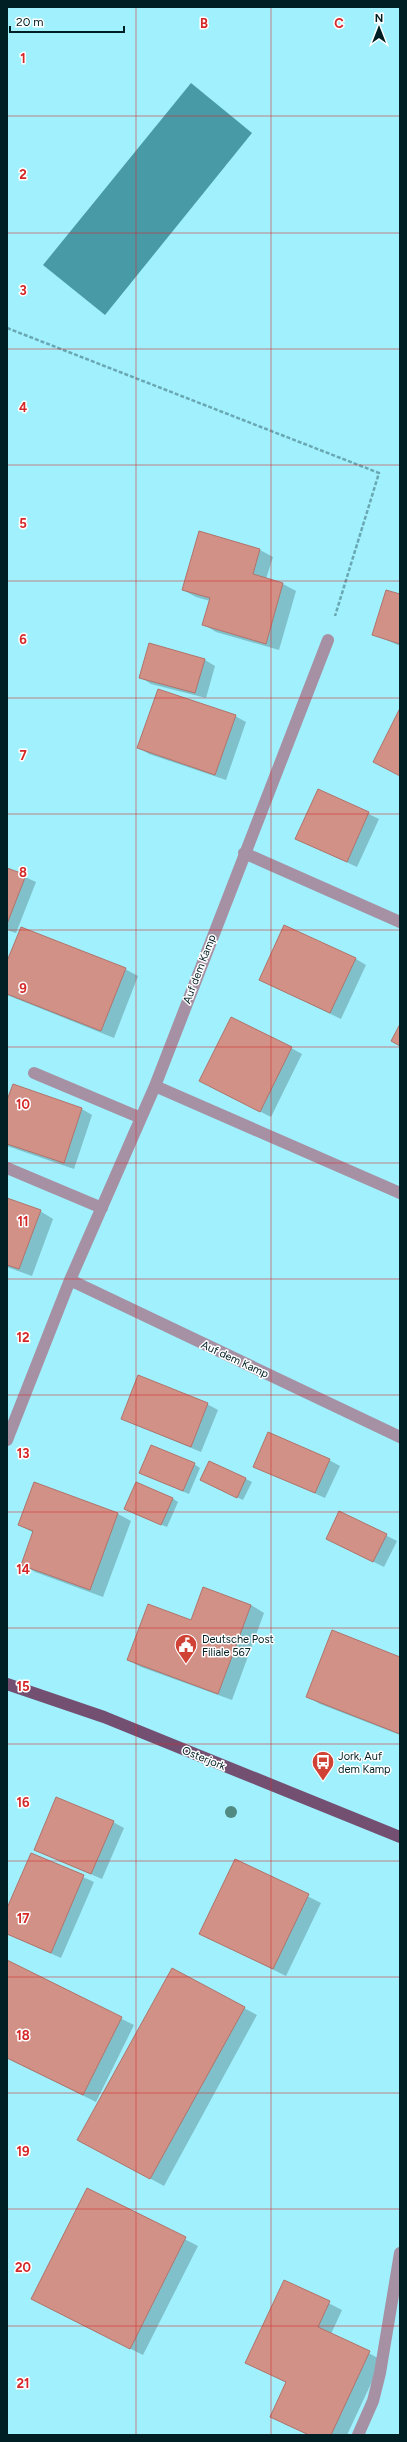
<svg xmlns="http://www.w3.org/2000/svg" width="407" height="2442" font-family="Figtree,sans-serif">
  <style>
    .water { fill: #499aa7 }
    .shadow { fill: #0003 }
    .building { fill: #d19187; stroke: #b1736a }
    .lines { fill: none; stroke-linecap: round; stroke-linejoin: round }
    .path { stroke: #69a8b2; stroke-width: 2.5; stroke-dasharray: 4 2; stroke-linecap: butt }
    .minor { stroke: #a691a4; stroke-width: 12 }
    .major { stroke: #734f71; stroke-width: 12 }
    .tree { fill: #518a80 }
    .grid { fill: none; stroke: #d62828; stroke-width: 1; stroke-opacity: 0.55 }
    .labels { text-anchor: middle; stroke-width: 3; stroke-linejoin: round; paint-order: stroke }
    .street-label { font-size: 11px; fill: #001f24; stroke: #fff }
    .poi-label { font-size: 11px; fill: #001f24; stroke: #fff; text-anchor: start }
    .grid-label { font-size: 13px; text-anchor: middle; font-weight: bold; fill: #d62828; stroke: #fff; stroke-width: 3; stroke-linejoin: round; paint-order: stroke }
  </style>
  <rect width="100%" height="100%" fill="#a0f0fd"/>
  <path class="water" d="M191,83L252,133L105,315L43,265Z"/>
  <path class="shadow" d="M200,532L260,550L273,557L266,579L283,584L296,591L279,650L216,632L203,624L210,601L196,597L183,590Z
    M400,595V646L373,634Z
    M205,660L215,666L206,698L151,684L140,677Z
    M235,716L246,722L226,780L149,754L139,748Z
    M319,790L379,819L357,867L307,844Z
    M7,869L36,882L16,933L7,930Z
    M356,959L366,965L341,1019L260,980Z
    M7,963L125,969L138,976L114,1038L7,995Z
    M291,1048L302,1054L271,1117L211,1087Z
    M13,1086L82,1109L92,1115L74,1169L7,1146V1103Z
    M7,1199L40,1211L53,1219L32,1276L7,1267Z
    M207,1404L218,1410L201,1452L122,1419Z
    M329,1460L340,1466L325,1498L254,1466Z
    M210,1462L252,1482L243,1500L201,1480Z
    M194,1464L200,1468L189,1494L146,1476Z
    M34,1483L118,1514L131,1521L103,1597L35,1572L22,1564L34,1533L19,1525Z
    M172,1498L178,1502L167,1527L131,1512Z
    M340,1512L397,1541L384,1567L327,1539Z
    M204,1588L251,1605L264,1613L232,1700L141,1667L128,1660L192,1621Z
    M400,1658V1735L320,1704L307,1696Z
    M113,1822L124,1828L102,1879L35,1850Z
    M32,1854L94,1882L61,1958L7,1934V1911Z
    M236,1860L321,1903L286,1976L201,1934Z
    M7,1962L134,2025L96,2102L7,2058Z
    M244,2008L257,2015L164,2186L92,2147Z
    M87,2189L198,2246L143,2355L45,2306Z
    M285,2281L342,2310L331,2334L382,2360L347,2435H309L284,2424L287,2383L247,2362Z"/>
  <path class="building" d="M199,531L260,549L253,574L283,583L266,644L202,625L210,598L182,590Z
    M386,590L400,594V644L372,635Z
    M149,643L205,659L195,693L139,678Z
    M158,689L236,715L215,775L137,748Z
    M400,708V776L373,762Z
    M318,789L369,812L347,862L295,839Z
    M7,868L26,875L7,924Z
    M284,925L356,958L330,1013L259,980Z
    M21,927L126,968L101,1031L7,994V961Z
    M231,1017L292,1047L260,1112L199,1081Z
    M400,1024V1046L391,1041Z
    M13,1084L82,1108L64,1163L7,1144V1100Z
    M7,1198L41,1210L19,1269L7,1265Z
    M138,1375L208,1403L191,1447L121,1419Z
    M268,1432L330,1459L315,1493L253,1467Z
    M151,1445L195,1463L183,1491L139,1473Z
    M209,1461L246,1478L237,1498L200,1480Z
    M34,1482L118,1513L90,1590L21,1565L33,1531L18,1525Z
    M136,1482L173,1498L161,1525L124,1509Z
    M339,1511L387,1534L373,1562L326,1539Z
    M203,1587L251,1605L218,1694L127,1660L148,1604L191,1620Z
    M332,1630L400,1657V1734L306,1697Z
    M56,1797L114,1821L91,1874L34,1850Z
    M31,1853L84,1875L51,1953L7,1934V1908Z
    M235,1859L309,1894L273,1969L199,1934Z
    M7,1960L122,2017L83,2095L7,2058Z
    M172,1968L245,2007L150,2179L77,2140Z
    M87,2188L186,2237L130,2349L31,2299Z
    M284,2280L330,2301L318,2327L370,2351L331,2435H309L270,2417L286,2382L245,2363Z"/>
  <g class="lines">
    <path class="path" d="M7,328L379,473L335,616"/>
    <path class="minor" d="M244,853L400,922
      M34,1073L141,1118
      M155,1086L400,1193
      M7,1168L102,1208
      M70,1280L400,1437
      M7,1440L70,1280L155,1086L328,640
      M358,2435L373,2401L380,2373L400,2253"/>
    <path class="major" d="M7,1684L104,1717L400,1837"/>
  </g>
  <circle class="tree" cx="231" cy="1812" r="6"/>
  <path class="grid" d="M136,7V2435M271,7V2435M7,116H400M7,233H400M7,349H400M7,465H400M7,581H400M7,698H400M7,814H400M7,930H400M7,1047H400M7,1163H400M7,1279H400M7,1395H400M7,1512H400M7,1628H400M7,1744H400M7,1861H400M7,1977H400M7,2093H400M7,2209H400M7,2326H400"/>
  <defs>
    <g id="civic-pin" transform="scale(1.15)"><path d="M0 17L-7.5 6A9.5 9.5 0 1 1 7.5 6Z" fill="#d04236" stroke="#fff"/><path d="M-.6-6.5H3V-4.5H.6V-3L4-1V1h2V6H-6V1h2V-1L-.6-3ZM-1.2 2.5V6h2.4V2.5Z" fill="#fff"/></g>
    <g id="bus-pin" transform="scale(1.15)"><path d="M0 17L-7.5 6A9.5 9.5 0 1 1 7.5 6Z" fill="#d04236" stroke="#fff"/><path d="M-5-6H5V4H4V6H2V4H-2V6H-4V4H-5ZM-3.5-4V0h7V-4ZM-3.5 1.2v1.5H-2V1.2ZM2 1.2v1.5H3.5V1.2Z" fill="#fff"/></g>
  </defs>
  <g fill-rule="evenodd">
    <use href="#civic-pin" x="186" y="1645"/>
    <use href="#bus-pin" x="323" y="1762"/>
  </g>
  <g class="labels">
    <g class="street-label">
      <text transform="translate(199 969) rotate(-69)" y="4">Auf dem Kamp</text>
      <text transform="translate(235 1359) rotate(25)" y="4">Auf dem Kamp</text>
      <text transform="translate(204 1758) rotate(22)" y="4">Osterjork</text>
    </g>
    <g class="poi-label">
      <text x="202" y="1643">Deutsche Post<tspan x="202" dy="13">Filiale 567</tspan></text>
      <text x="338" y="1760">Jork, Auf<tspan x="338" dy="13">dem Kamp</tspan></text>
    </g>
  </g>
  <g class="grid-label">
    <text x="204" y="28">B</text>
    <text x="339" y="28">C</text>
    <text x="23" y="63">1</text>
    <text x="23" y="179">2</text>
    <text x="23" y="295">3</text>
    <text x="23" y="412">4</text>
    <text x="23" y="528">5</text>
    <text x="23" y="644">6</text>
    <text x="23" y="760">7</text>
    <text x="23" y="877">8</text>
    <text x="23" y="993">9</text>
    <text x="23" y="1109">10</text>
    <text x="23" y="1226">11</text>
    <text x="23" y="1342">12</text>
    <text x="23" y="1458">13</text>
    <text x="23" y="1574">14</text>
    <text x="23" y="1691">15</text>
    <text x="23" y="1807">16</text>
    <text x="23" y="1923">17</text>
    <text x="23" y="2040">18</text>
    <text x="23" y="2156">19</text>
    <text x="23" y="2272">20</text>
    <text x="23" y="2388">21</text>
  </g>
  <rect width="407" height="2442" fill="none" stroke="#001f24" stroke-width="16"/>
  <g transform="translate(379 28)" stroke="#ffffff" stroke-width="3" paint-order="stroke">
  <path d="M0-3L7 15L0 10L-7 15Z" fill="#001f24"/>
  <text y="-6" font-size="11" font-weight="bold" text-anchor="middle" fill="#001f24">N</text>
  </g>
  <path d="M10 26v6h114v-6" fill="none" stroke="#001f24" stroke-width="2"/>
  <text x="16" y="26" font-size="12" fill="#001f24" stroke="#ffffff" stroke-width="3" paint-order="stroke">20 m</text>
</svg>
